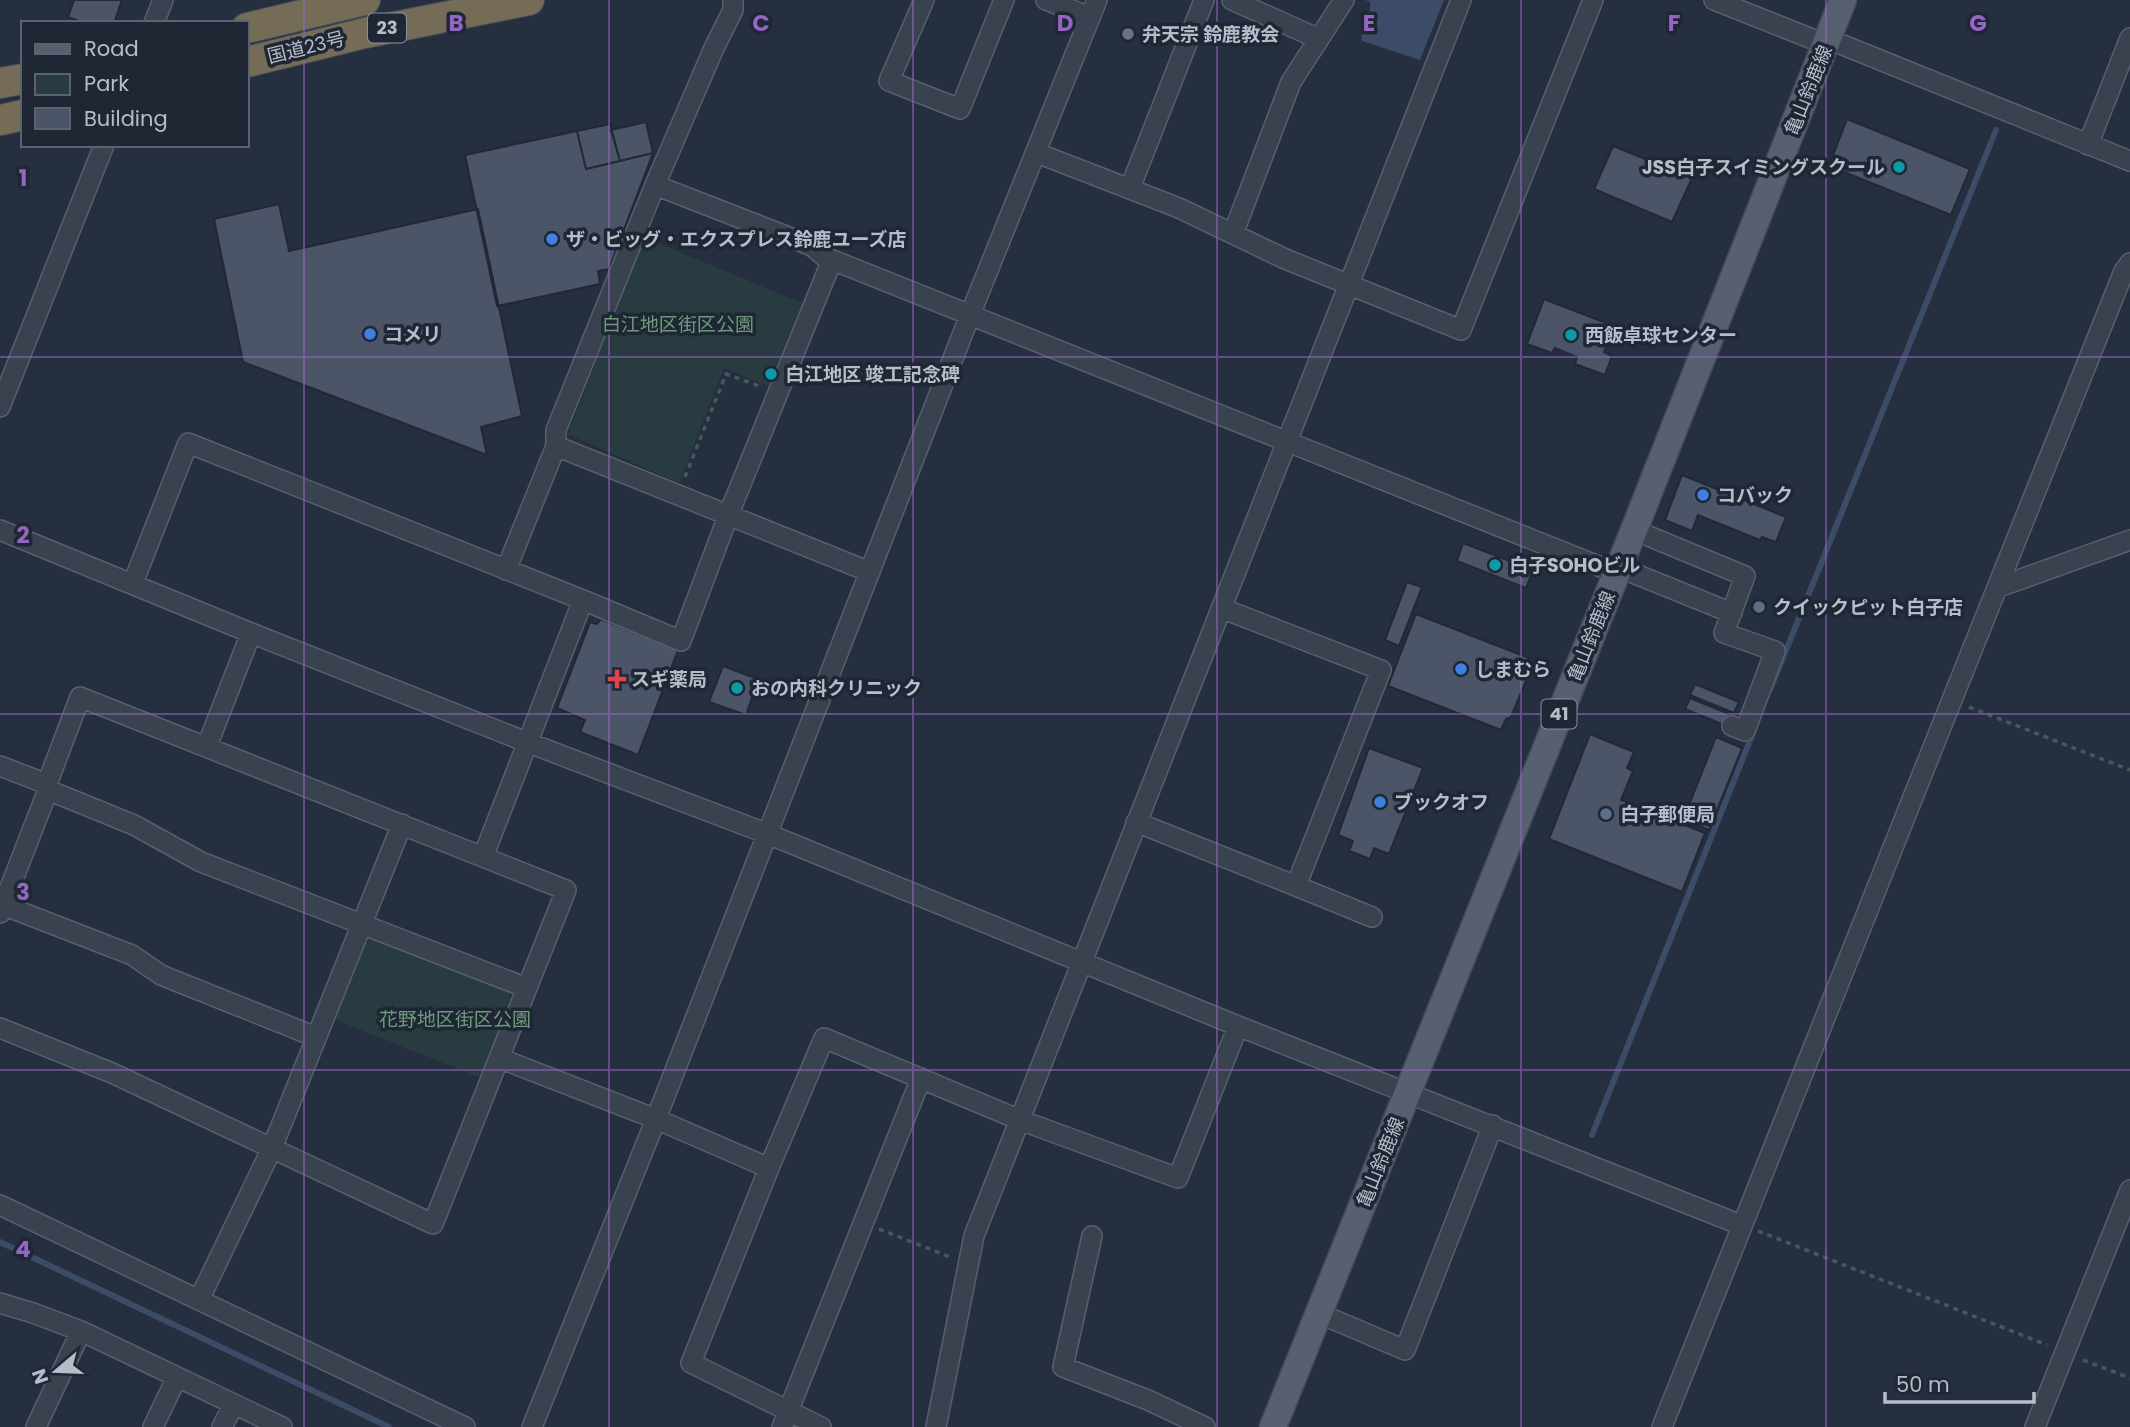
<svg xmlns="http://www.w3.org/2000/svg" width="2130" height="1427" font-family="Poppins,'Noto Sans JP',sans-serif">
  <style>
    .green { fill: #283b40 }
    .water { fill: #3c4b67 }
    .lines { fill: none; stroke-linecap: round; stroke-linejoin: round }
    .stream { stroke: #3c4b67; stroke-width: 6 }
    .building { fill: #4c5568; stroke: #212836; stroke-width: 2 }
    .minor-casing { stroke: #585f6d; stroke-width: 22 }
    .major-casing { stroke: #434a58; stroke-width: 29 }
    .highway-casing { stroke: #454c5a; stroke-width: 32 }
    .path { stroke: #46585d; stroke-width: 3.5; stroke-dasharray: 5 5; stroke-linecap: butt }
    .minor { stroke: #3a414f; stroke-width: 19 }
    .major { stroke: #58606f; stroke-width: 26 }
    .highway { stroke: #756c57; stroke-width: 30 }
    .grid { fill: none; stroke: #9366c3; stroke-width: 2; stroke-opacity: 0.55 }
    .worship-dot { fill: #6b7280; stroke: #1f2634; stroke-width: 2.5 }
    .culture-dot { fill: #0f9aa8; stroke: #1f2634; stroke-width: 2.5 }
    .shop-dot { fill: #3f7fe0; stroke: #1f2634; stroke-width: 2.5 }
    .service-dot { fill: #5c6f8a; stroke: #1f2634; stroke-width: 2.5 }
    .health-dot { fill: #e0444e; stroke: #1f2634; stroke-width: 2.5 }
    .labels { text-anchor: middle; stroke-width: 7; stroke-linejoin: round; paint-order: stroke }
    .shield { fill: #1f2634; stroke: #898f9d; stroke-width: 2 }
    .shield-label { font-size: 18px; font-weight: bold; fill: #b6bcca }
    .poi-label { font-size: 19px; font-weight: bold; fill: #b6bcca; stroke: #1f2634; text-anchor: start }
    .street-label { font-size: 19px; fill: #b6bcca; stroke: #1f2634 }
    .park-label { font-size: 19px; fill: #6e9a7c; stroke: #1f2634 }
    .grid-label { font-size: 23px; text-anchor: middle; font-weight: bold; fill: #9366c3; stroke: #1f2634; stroke-width: 7; stroke-linejoin: round; paint-order: stroke }
  </style>
  <rect width="100%" height="100%" fill="#262f3f"/>
  <path class="green" d="M644,237L802,303L771,387L724,368L679,483L568,434Z
    M374,939L507,990L512,1001L481,1078L333,1019L364,943Z"/>
  <path class="water" d="M1365,0H1444L1420,60L1362,41C1359,26 1372,16 1370,2Z"/>
  <g class="lines">
    <path class="stream" d="M1770,690L1996,130
      M1592,1135L1753,733
      M0,1242L389,1427"/>
  </g>
  <path class="building" d="M74,0H122L114,23H84L68,17Z
    M1847,119L1970,169L1951,215L1829,166Z
    M646,122L653,153L620,161L611,130Z
    M610,124L620,161L586,169L577,131Z
    M577,131L586,169L653,153L609,269L598,271L600,284L497,306L465,155Z
    M1613,146L1692,178L1672,222L1594,189Z
    M279,204L289,251L478,209L522,416L481,427L487,455L243,362L214,219Z
    M1544,299L1614,326L1604,352L1612,356L1605,375L1575,364L1577,357L1555,348L1552,353L1527,344Z
    M1682,475L1786,517L1776,542L1762,537L1760,540L1698,515L1692,531L1665,520Z
    M1463,543L1533,570L1526,588L1457,561Z
    M1407,582L1422,587L1399,646L1385,640Z
    M1416,614L1529,658L1526,666L1529,673L1511,717L1506,719L1501,730L1388,686Z
    M601,619L678,650L638,755L580,732L585,720L557,708L590,622L597,624Z
    M723,666L763,681L757,696L753,695L746,715L709,702Z
    M1695,684L1739,702L1734,713L1690,695Z
    M1690,698L1734,716L1729,727L1685,709Z
    M1590,734L1634,752L1627,768L1633,771L1621,800L1705,833L1682,892L1549,839Z
    M1716,737L1742,748L1709,830L1683,820Z
    M1369,748L1423,768L1389,854L1374,848L1370,859L1349,851L1353,841L1338,835Z"/>
  <g class="lines">
    <g class="minor-casing">
      <path id="minor" d="M924,0L889,81L960,109L1004,0
        M1046,0L1090,17
        M1232,0L1319,39
        M1714,0L1825,44
        M154,23L163,0
        M1828,39L2130,161
        M2088,145L2130,38
        M1037,153L1179,208L1283,258L1461,330L1593,0
        M655,185L812,246L825,257L1616,573
        M1130,188L1204,0
        M1233,234L1291,82L1344,0
        M0,407L104,145
        M556,446L870,572
        M0,530L251,633L529,743L768,834L1238,1026L1741,1225
        M1634,530L1745,576L1724,633L1775,651L1745,731L1732,726
        M1618,567L1732,613
        M506,570L556,446V430L655,185L714,48L733,10V0
        M133,583L188,443L583,600L483,857
        M1999,587L2130,540
        M583,600L681,641L728,516L832,260
        M207,746L251,633
        M0,766L47,784
        M48,790L134,825L201,862L527,988
        M1136,822L1296,886L1381,670L1221,608
        M1296,886L1372,917
        M3,905L132,955L161,975L316,1037
        M0,913L48,790L47,784L80,697L566,890L433,1224L112,1073L0,1028
        M499,1058L656,1119L769,1168
        M0,1205L465,1427
        M1092,1236L1063,1367L1148,1400L1205,1427
        M199,1300L272,1148L402,824
        M0,1303L33,1313L81,1331L282,1427
        M1318,1313L1405,1350L1493,1125
        M36,1427L81,1331
        M153,1427L177,1377
        M222,1427L234,1404
        M532,1427L656,1119L970,315L1097,0
        M782,1427L921,1078
        M821,1427L691,1363L769,1168L824,1038L1020,1120L1178,1178L1238,1026
        M936,1427L974,1236L1461,0
        M1662,1427C1813,1040 1971,657 2124,271L2130,263
        M2035,1427L2130,1190"/>
    </g>
    <g class="major-casing">
      <path id="major" d="M1273,1427L1634,530L1843,0"/>
    </g>
    <g class="highway-casing">
      <path id="highway" d="M247,28L365,0
        M247,62L365,33L529,0
        M0,83L23,79
        M0,120L23,115"/>
    </g>
    <path class="path" d="M685,477L726,374L762,387
      M1969,707L2130,770
      M879,1229L950,1257
      M1758,1231L2047,1345
      M2083,1360L2130,1378"/>
    <use href="#minor" class="minor"/>
    <use href="#major" class="major"/>
    <use href="#highway" class="highway"/>
  </g>
  <path class="grid" d="M304,0V1427M609,0V1427M913,0V1427M1217,0V1427M1521,0V1427M1826,0V1427M0,357H2130M0,714H2130M0,1070H2130"/>
  <circle class="worship-dot" cx="1128" cy="34" r="7"/>
  <g class="culture-dot">
    <circle cx="1899" cy="167" r="7"/>
    <circle cx="1571" cy="335" r="7"/>
    <circle cx="771" cy="374" r="7"/>
    <circle cx="1495" cy="565" r="7"/>
    <circle cx="737" cy="688" r="7"/>
  </g>
  <g class="shop-dot">
    <circle cx="552" cy="239" r="7"/>
    <circle cx="370" cy="334" r="7"/>
    <circle cx="1703" cy="495" r="7"/>
    <circle cx="1461" cy="669" r="7"/>
    <circle cx="1380" cy="802" r="7"/>
  </g>
  <g class="service-dot">
    <circle cx="1759" cy="607" r="7"/>
    <circle cx="1606" cy="814" r="7"/>
  </g>
  <path class="health-dot" d="M613.5 668.5h7v7h7v7h-7v7h-7v-7h-7v-7h7z"/>
  <g class="labels">
    <g class="shield">
      <rect x="368" y="13.5" width="38" height="29" rx="5"/>
      <rect x="1541.5" y="699.5" width="35" height="29" rx="5"/>
    </g>
    <g class="shield-label">
      <text x="387" y="34">23</text>
      <text x="1559" y="720">41</text>
    </g>
    <g class="poi-label">
      <text x="1142" y="41">弁天宗 鈴鹿教会</text>
      <text x="1885" y="174" text-anchor="end">JSS白子スイミングスクール</text>
      <text x="566" y="246">ザ・ビッグ・エクスプレス鈴鹿ユーズ店</text>
      <text x="384" y="341">コメリ</text>
      <text x="1585" y="342">西飯卓球センター</text>
      <text x="785" y="381">白江地区 竣工記念碑</text>
      <text x="1717" y="502">コバック</text>
      <text x="1509" y="572">白子SOHOビル</text>
      <text x="1773" y="614">クイックピット白子店</text>
      <text x="1475" y="676">しまむら</text>
      <text x="631" y="686">スギ薬局</text>
      <text x="751" y="695">おの内科クリニック</text>
      <text x="1394" y="809">ブックオフ</text>
      <text x="1620" y="821">白子郵便局</text>
    </g>
    <g class="street-label">
      <text transform="translate(306 47) rotate(-14)" y="7">国道23号</text>
      <text transform="translate(1808 90) rotate(-68)" y="7">亀山鈴鹿線</text>
      <text transform="translate(1591 636) rotate(-68)" y="7">亀山鈴鹿線</text>
      <text transform="translate(1380 1162) rotate(-68)" y="7">亀山鈴鹿線</text>
    </g>
    <g class="park-label">
      <text x="678" y="331">白江地区街区公園</text>
      <text x="455" y="1026">花野地区街区公園</text>
    </g>
  </g>
  <g class="grid-label">
    <text x="456" y="31">B</text>
    <text x="761" y="31">C</text>
    <text x="1065" y="31">D</text>
    <text x="1369" y="31">E</text>
    <text x="1674" y="31">F</text>
    <text x="1978" y="31">G</text>
    <text x="23" y="186">1</text>
    <text x="23" y="543">2</text>
    <text x="23" y="900">3</text>
    <text x="23" y="1257">4</text>
  </g>
  <rect x="21" y="21" width="228" height="126" fill="#1f2634" stroke="#5b6270" stroke-width="2"/>
  <rect x="35" y="44" width="35" height="10" fill="#58606f" stroke="#5b6270" stroke-width="2"/>
  <text x="84" y="56" font-size="21" fill="#b6bcca">Road</text>
  <rect x="35" y="74" width="35" height="21" fill="#283b40" stroke="#5b6270" stroke-width="2"/>
  <text x="84" y="91" font-size="21" fill="#b6bcca">Park</text>
  <rect x="35" y="108" width="35" height="21" fill="#4c5568" stroke="#5b6270" stroke-width="2"/>
  <text x="84" y="126" font-size="21" fill="#b6bcca">Building</text>
  <g transform="translate(56 1371) rotate(251)" stroke="#1f2634" stroke-width="5" paint-order="stroke">
  <path d="M0-5L12 26L0 18L-12 26Z" fill="#b6bcca"/>
  <text y="-10" font-size="19" font-weight="bold" text-anchor="middle" fill="#b6bcca">N</text>
  </g>
  <path d="M1885 1392v10h149v-10" fill="none" stroke="#b6bcca" stroke-width="3.5"/>
  <text x="1896" y="1392" font-size="21" fill="#b6bcca" stroke="#1f2634" stroke-width="5" paint-order="stroke">50 m</text>
</svg>
